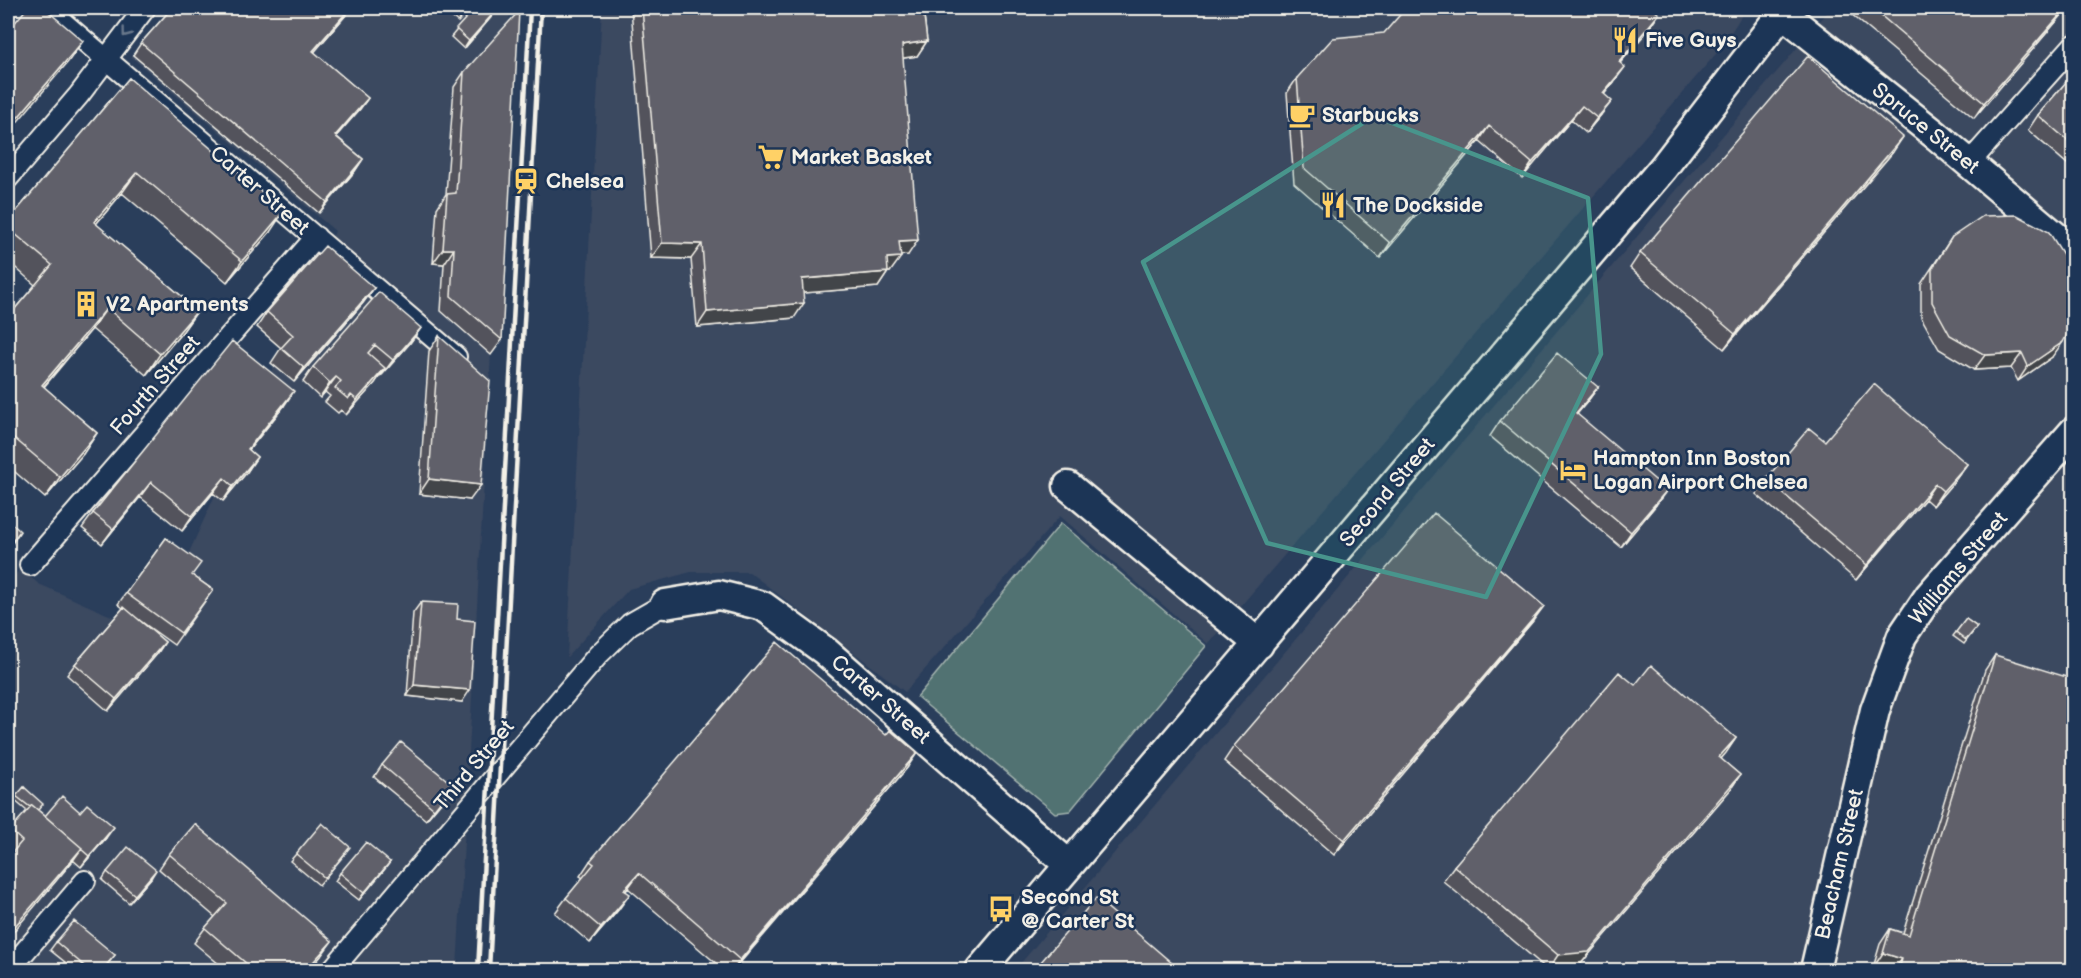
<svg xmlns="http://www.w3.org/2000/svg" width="2081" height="978" font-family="'Balsamiq Sans',sans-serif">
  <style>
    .built { fill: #3a4860 }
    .green { fill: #517272; stroke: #a2b2ad; stroke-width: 1.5 }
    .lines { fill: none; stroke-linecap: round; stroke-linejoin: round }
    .street-casing { stroke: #f4f1e8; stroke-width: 24 }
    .secondary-casing { stroke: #f4f1e8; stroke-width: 33 }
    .street { stroke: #1d3557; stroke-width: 20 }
    .secondary { stroke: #1d3557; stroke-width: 28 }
    .rail { stroke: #f4f1e8; stroke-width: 4.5 }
    .wall { fill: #53535b; stroke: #f4f1e8; stroke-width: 1.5 }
    .shaded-wall { fill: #43444a; stroke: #f4f1e8; stroke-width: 1.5 }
    .building { fill: #60616a; stroke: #f4f1e8; stroke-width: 1.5 }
    .oneway { stroke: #68778a }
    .marked { fill: #48958c; fill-opacity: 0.2; stroke: #48958c; stroke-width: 4.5; stroke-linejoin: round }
    .labels { text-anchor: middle; stroke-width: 5; stroke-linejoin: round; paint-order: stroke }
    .poi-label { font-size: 21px; font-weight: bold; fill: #f4f1e8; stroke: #1d3557; text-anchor: start }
    .street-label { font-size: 21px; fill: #f4f1e8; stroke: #1d3557 }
  </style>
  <rect width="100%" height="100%" fill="#2a3e5b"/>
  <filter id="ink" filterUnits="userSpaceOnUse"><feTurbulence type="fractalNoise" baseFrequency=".0167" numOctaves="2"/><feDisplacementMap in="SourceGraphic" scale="12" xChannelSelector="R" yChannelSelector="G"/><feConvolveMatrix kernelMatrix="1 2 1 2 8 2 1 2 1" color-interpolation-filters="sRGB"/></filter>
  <g filter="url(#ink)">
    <path class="built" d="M173,8H510L457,970H8V584L20,569L39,584L152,634L335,231L131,57Z
      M602,8H1739L1744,12L1721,48L1208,644L1060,516L905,692L749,572H691L629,589L567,657Z
      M1831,8H2073V970H1015Z"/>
    <path class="green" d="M1061,523L1206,646L1070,811L1055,813L917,697Z"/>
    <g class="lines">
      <g class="street-casing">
        <path id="street" d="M46,8L456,357
          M1969,163L2074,45
          M8,178L79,95L145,8
          M30,565L316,237
          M9,970L85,881
          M332,970L598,655L630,624L665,604"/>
      </g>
      <g class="secondary-casing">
        <path id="secondary" d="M1776,8L1937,136L2074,252
          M1068,486L1259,644
          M665,604L719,595L763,606L825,651L1069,865
          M980,970L1663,168L1786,8
          M1815,970L1875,710L1902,636L1929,596L2074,431"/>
      </g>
      <use href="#street" class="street"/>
      <use href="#secondary" class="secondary"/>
      <path class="rail" d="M478,970L530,8
        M489,970L541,8"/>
    </g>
    <path class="wall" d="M172,8H352L314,52L368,98L360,109L336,136L363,159L355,171L319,213L133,55L141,43Z
      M440,8H470L458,22Z
      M475,8H499L464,49L451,37Z
      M631,8H923L927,41L917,56L903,58L908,255H901L890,272H888L878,287L803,293L794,318L697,327L691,259L651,258Z
      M1844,8H2068L1974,118Z
      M1649,29L1620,63L1614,82L1604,94L1601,115L1586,133L1571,120L1522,178L1479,141L1380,258L1294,183L1287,93L1297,78Z
      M464,72L502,340L491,355L441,311L444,264L433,263L437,208L446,194L454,87Z
      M2073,74V169L2028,130L2038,115Z
      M129,78L270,232L227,282L122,193L96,224L198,310L183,331L146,375L92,329L44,387L97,433L83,454L45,498L8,466V317L35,285L8,261V221Z
      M1893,152L1724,349L1630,268L1640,253Z
      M1952,237L2052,357L2018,381L2011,368L1974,370L1939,349L1921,317V284Z
      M374,288L363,303L294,382L271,363L281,348L257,327L267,312Z
      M421,328L410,343L382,375L381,374L375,383L346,415L341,410L338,413L325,402L330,396L325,392L320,398L303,382L313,367Z
      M439,336L470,500L419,494L429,351Z
      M1598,387L1587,402L1577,414L1656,505L1621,547L1490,436L1500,421Z
      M284,406L249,450L257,457L247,472L223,501L213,493L182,531L140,497L102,544L82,528L93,513Z
      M1825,441L1967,464L1956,479L1933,506L1925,499L1856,580L1756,494L1766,479Z
      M166,538L192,575L213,590L174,645L135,617L165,642L157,654L108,711L67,675L75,664L123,608L118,604Z
      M421,602L457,619L462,702L407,696L413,613Z
      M1966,619L1977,627L1964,644L1953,636Z
      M1533,621L1334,855L1224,761L1234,746Z
      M1995,655L2073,970H1882L1873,968L1880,944L1890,929L1903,933L1985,670Z
      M1635,685L1736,738L1721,759L1740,775L1730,790L1578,967L1548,970L1443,881L1454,866Z
      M382,765L453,785L445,797L426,820L374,777Z
      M907,768L734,970H724L628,888L626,891L619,909L590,943L555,913L566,898L583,878L580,876L590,861Z
      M24,787L38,810L45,816L106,838L81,867L73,860L8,938V834L27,811L14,800Z
      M169,854L321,956L309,970H226L194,943L205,928L215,917L159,869Z
      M296,854H345L319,885L290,861Z
      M390,862L359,900L335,881L340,873Z
      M107,872L151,878L129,903L102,880Z
      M56,942L115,955L103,970H75L50,950Z"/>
    <path class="shaded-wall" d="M350,8H352L305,63L313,51Z
      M469,8H470L458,22L466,11Z
      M498,8H499L464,49L469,41Z
      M2066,8H2068L1974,118L1984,103Z
      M1659,14L1649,29L1608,77L1619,62Z
      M83,41L68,62L8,133V129Z
      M927,41L917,56L891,60L902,45Z
      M1625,67L1614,82L1593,108L1603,93Z
      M368,98L360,109L327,147L335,136Z
      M1612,101L1601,115L1586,133L1597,118Z
      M1582,106L1571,120L1522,178L1532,163Z
      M1489,126L1479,141L1380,258L1390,243Z
      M1903,137L1893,152L1724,349L1735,334Z
      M363,159L355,171L319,213L327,202Z
      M137,172L122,193L80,243L94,222Z
      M284,211L270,232L227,282L242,261Z
      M918,240L908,255L889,256L899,241Z
      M662,243L702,244L691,259L651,258Z
      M443,249H454L444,264L433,263Z
      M901,257L890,272L877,273L887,258Z
      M888,272L878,287L792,294L802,279Z
      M374,288L363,303L294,382L304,368Z
      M804,303L794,318L697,327L707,312Z
      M107,308L92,329L27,406L42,385Z
      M198,310L183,331L146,375L160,354Z
      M421,328L410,343L382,375L393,360Z
      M2063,342L2052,357L2018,381L2028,366Z
      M2022,353L2011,368L1974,370L1985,355Z
      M385,368L375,383L346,415L357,400Z
      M336,377L325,392L320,398L330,383Z
      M1598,387L1587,402L1565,428L1576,413Z
      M294,391L284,406L237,464L248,449Z
      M97,433L83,454L45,498L60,477Z
      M257,457L247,472L223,501L233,486Z
      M1967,464L1956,479L1933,506L1943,491Z
      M224,478L213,493L182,531L192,516Z
      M429,479L481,485L470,500L419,494Z
      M151,482L140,497L102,544L113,529Z
      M1935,484L1925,499L1856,580L1867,565Z
      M1667,490L1656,505L1621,547L1631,532Z
      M20,531L8,550V547Z
      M1544,606L1533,621L1334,855L1344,840Z
      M165,642L157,654L108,711L116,699Z
      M414,685L470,690L462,702L407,696Z
      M1736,738L1726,753L1709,772L1719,757Z
      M917,753L907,768L733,970L740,960Z
      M1740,775L1730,790L1578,967L1548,970L1558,955Z
      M453,785L445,797L426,820L434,809Z
      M114,827L106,838L81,867L89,856Z
      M82,848L72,862L8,938L9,933Z
      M390,862L385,869L359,900L364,893Z
      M156,870L151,878L129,903L135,895Z
      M639,873L628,888L614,905L624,890Z
      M630,894L619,909L590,943L601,928Z
      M332,941L321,956L309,970H306Z
      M1883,953L1902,959L1894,970H1882L1873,968Z"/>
    <path class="building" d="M27,8H44L83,41L8,129V31Z
      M172,8H350L313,51L368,98L335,136L363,159L327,202L141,43Z
      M462,8H469L466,11Z
      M475,8H498L469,41L456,29Z
      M642,8H923L927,41L902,45L918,240L899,241L901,257L887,258L888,272L802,279L804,303L707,312L702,244L662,243Z
      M1406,8H1652L1659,14L1619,62L1625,67L1603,93L1612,101L1597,118L1582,106L1532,163L1489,126L1390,243L1304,168L1297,78L1333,38L1384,33Z
      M1872,8H2066L1984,103Z
      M519,11L502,340L451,296L454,249H443L447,194L456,193L464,72Z
      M1808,56L1903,137L1735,334L1640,253Z
      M2073,74V145L2038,115Z
      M129,78L284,211L242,261L137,172L94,222L198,310L160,354L107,308L42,385L97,433L60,477L8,433V317L52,265L8,228V221Z
      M2017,215L2049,232L2071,267L2070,304L2073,306V324L2063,342L2028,366L2022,353L1985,355L1950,335L1932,302V269L1952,237L1983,216Z
      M325,246L374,288L304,368L281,348L293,335L267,312Z
      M379,292L421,328L393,360L375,345L368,353L385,368L357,400L351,395L348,399L335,388L341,381L336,377L330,383L313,367Z
      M439,336L490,381L481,485L429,479Z
      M232,341L294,391L248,449L257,457L233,486L224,478L192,516L151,482L113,529L93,513Z
      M1557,353L1598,387L1576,413L1667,490L1631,532L1500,421Z
      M1874,384L1967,464L1943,491L1935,484L1867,565L1766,479L1809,428L1825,441Z
      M1434,513L1544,606L1344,840L1234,746Z
      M8,520L20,531L8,547Z
      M166,538L201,563L192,575L213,590L181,633L126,593Z
      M421,602L458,604L457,619L475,621L470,690L414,685Z
      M124,607L165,642L116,699L75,664Z
      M1966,619L1977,627L1966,640L1956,632Z
      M777,642L886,735L890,730L917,753L740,960L639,873L624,890L630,894L601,928L566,898L594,864L590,861Z
      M1995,655L2073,679V970H1899L1902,959L1883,953L1890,929L1909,935Z
      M1651,665L1736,738L1719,757L1740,775L1589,952L1558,955L1454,866L1619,672L1635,685Z
      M401,742L453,785L434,809L382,765Z
      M24,787L43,804L38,810L32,805L30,807L16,796Z
      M62,796L80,812L87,804L114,827L89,856L81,849L82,848L45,816Z
      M32,805L82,848L9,933L8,932V849L12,853L22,841L10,830Z
      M322,823L350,847L325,878L296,854Z
      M195,824L332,941L306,970H254L205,928L227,903L169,854Z
      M366,842L390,862L364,893L340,873Z
      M128,847L156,870L135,895L107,872Z
      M1096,898L1180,970H1034Z
      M74,921L115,955L102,970H89L56,942Z"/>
    <defs><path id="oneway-chevron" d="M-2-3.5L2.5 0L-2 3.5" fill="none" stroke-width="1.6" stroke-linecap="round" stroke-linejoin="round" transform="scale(1.5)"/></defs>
    <use class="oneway" href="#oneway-chevron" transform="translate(126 33) rotate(127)"/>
  </g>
  <path class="marked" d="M1374,116L1588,198L1601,354L1486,597L1267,543L1143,262Z"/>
  <defs>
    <g id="restaurant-bare" transform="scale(2.07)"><path d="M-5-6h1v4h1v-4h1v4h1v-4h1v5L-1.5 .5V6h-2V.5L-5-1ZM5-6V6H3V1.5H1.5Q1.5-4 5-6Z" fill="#ffd166" stroke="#1d3557" stroke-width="2.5" paint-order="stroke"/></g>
    <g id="cafe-bare" transform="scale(2.07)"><path d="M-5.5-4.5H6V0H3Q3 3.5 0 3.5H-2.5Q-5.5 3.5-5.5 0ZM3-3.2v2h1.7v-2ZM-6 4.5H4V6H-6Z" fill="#ffd166" stroke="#1d3557" stroke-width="2.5" paint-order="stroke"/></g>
    <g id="supermarket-bare" transform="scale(2.07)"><path d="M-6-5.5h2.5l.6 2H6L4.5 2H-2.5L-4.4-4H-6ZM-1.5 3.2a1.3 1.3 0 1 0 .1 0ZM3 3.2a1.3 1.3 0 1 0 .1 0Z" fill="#ffd166" stroke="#1d3557" stroke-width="2.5" paint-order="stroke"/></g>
    <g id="station-bare" transform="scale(2.07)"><path d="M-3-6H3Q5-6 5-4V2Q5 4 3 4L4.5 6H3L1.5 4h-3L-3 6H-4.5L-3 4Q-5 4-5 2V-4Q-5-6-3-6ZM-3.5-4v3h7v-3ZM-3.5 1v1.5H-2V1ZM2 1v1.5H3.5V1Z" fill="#ffd166" stroke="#1d3557" stroke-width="2.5" paint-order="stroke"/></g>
    <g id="building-bare" transform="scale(2.07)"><path d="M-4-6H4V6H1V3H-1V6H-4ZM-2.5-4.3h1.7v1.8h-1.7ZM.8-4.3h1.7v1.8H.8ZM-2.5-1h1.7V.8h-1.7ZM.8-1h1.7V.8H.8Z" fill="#ffd166" stroke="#1d3557" stroke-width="2.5" paint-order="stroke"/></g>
    <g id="hotel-bare" transform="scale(2.07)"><path d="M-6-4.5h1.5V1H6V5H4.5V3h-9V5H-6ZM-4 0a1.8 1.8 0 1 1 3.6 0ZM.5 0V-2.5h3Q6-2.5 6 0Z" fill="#ffd166" stroke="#1d3557" stroke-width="2.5" paint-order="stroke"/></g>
    <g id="bus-bare" transform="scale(2.07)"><path d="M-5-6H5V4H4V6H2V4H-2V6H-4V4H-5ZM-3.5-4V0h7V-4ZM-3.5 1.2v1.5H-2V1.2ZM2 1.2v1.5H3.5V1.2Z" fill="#ffd166" stroke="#1d3557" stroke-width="2.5" paint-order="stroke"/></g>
  </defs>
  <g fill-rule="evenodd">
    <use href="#restaurant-bare" x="1625" y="40"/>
    <use href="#cafe-bare" x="1302" y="115"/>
    <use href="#supermarket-bare" x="771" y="157"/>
    <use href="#station-bare" x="526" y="181"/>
    <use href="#restaurant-bare" x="1333" y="205"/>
    <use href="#building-bare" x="86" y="304"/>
    <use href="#hotel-bare" x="1573" y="470"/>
    <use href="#bus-bare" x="1001" y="909"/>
  </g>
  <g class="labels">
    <g class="poi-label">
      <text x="1645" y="47">Five Guys</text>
      <text x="1322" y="122">Starbucks</text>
      <text x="791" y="164">Market Basket</text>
      <text x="546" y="188">Chelsea</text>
      <text x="1353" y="212">The Dockside</text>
      <text x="106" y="311">V2 Apartments</text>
      <text x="1593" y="465">Hampton Inn Boston<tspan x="1593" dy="24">Logan Airport Chelsea</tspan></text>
      <text x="1021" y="904">Second St<tspan x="1021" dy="24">@ Carter St</tspan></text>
    </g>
    <g class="street-label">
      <text transform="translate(1926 128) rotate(39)" y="7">Spruce Street</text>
      <text transform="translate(260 190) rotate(41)" y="7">Carter Street</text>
      <text transform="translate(155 385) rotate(-49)" y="7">Fourth Street</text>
      <text transform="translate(1387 492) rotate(-50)" y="7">Second Street</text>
      <text transform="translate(1958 568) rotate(-50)" y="7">Williams Street</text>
      <text transform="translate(881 699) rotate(41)" y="7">Carter Street</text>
      <text transform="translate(474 765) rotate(-50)" y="7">Third Street</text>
      <text transform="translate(1839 864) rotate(-77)" y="7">Beacham Street</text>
    </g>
  </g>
  <rect width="2081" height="978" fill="none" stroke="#1d3557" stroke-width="30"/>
  <rect x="15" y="15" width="2051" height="948" fill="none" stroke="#f4f1e8" stroke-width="2" filter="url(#ink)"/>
</svg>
